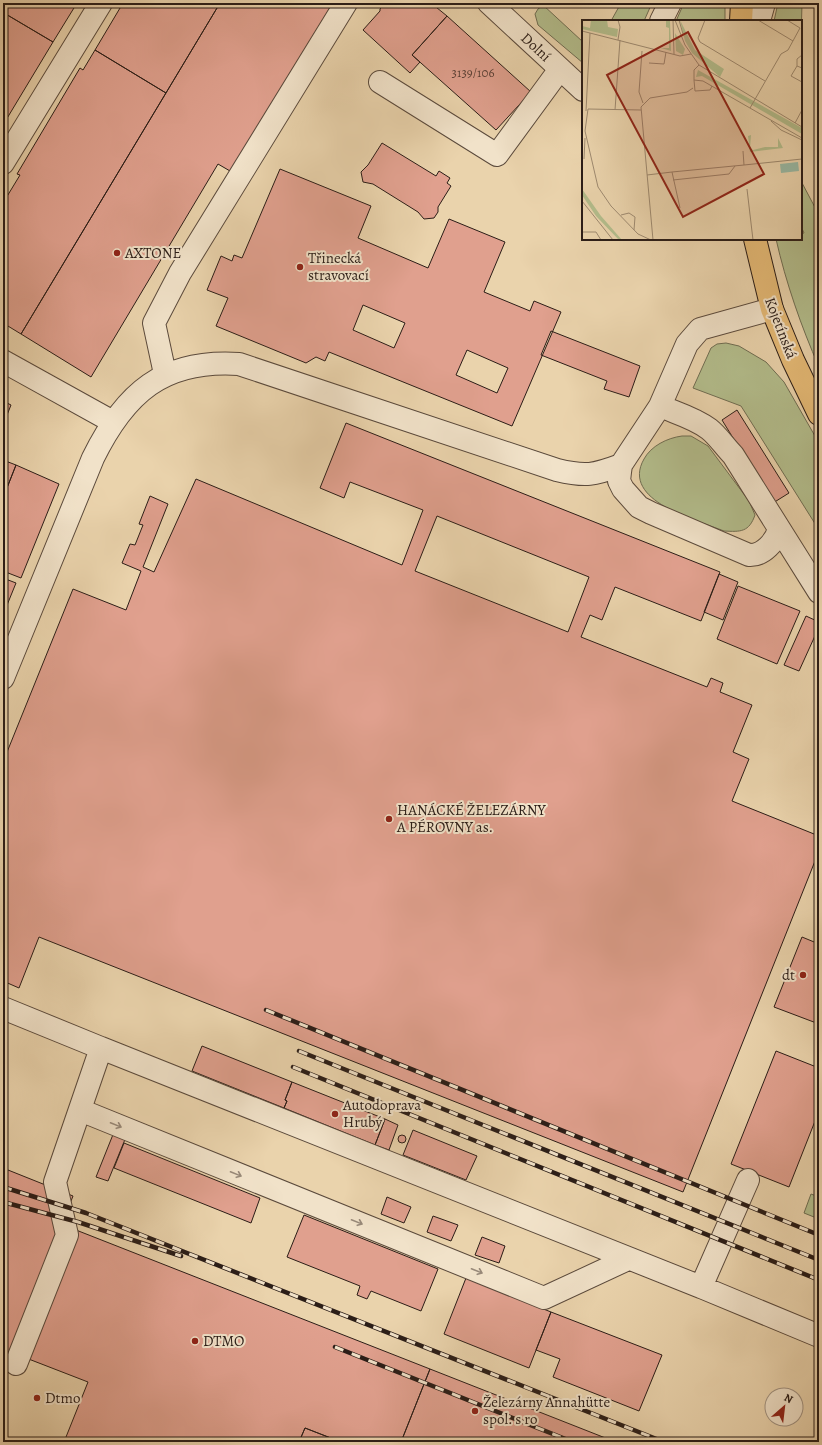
<svg xmlns="http://www.w3.org/2000/svg" width="822" height="1445" font-family="Alegreya,serif">
  <style>
    .green { fill: #b3bd8c; stroke: #6f6d52 }
    .building { fill: #e0a08e; stroke: #2b1d17; fill-rule: evenodd }
    .lines { fill: none; stroke-linecap: round; stroke-linejoin: round }
    .minor-casing { stroke: #5b4a3c; stroke-width: 24 }
    .major-casing { stroke: #2b1d17; stroke-width: 24 }
    .minor { stroke: #f1e2c9; stroke-width: 22 }
    .major { stroke: #e5ba76; stroke-width: 22 }
    .rail-casing { stroke: #2b1d17; stroke-width: 4.5 }
    .rail { stroke: #f1e2c9; stroke-width: 3; stroke-dasharray: 9; stroke-linecap: butt }
    .oneway { stroke: #988979 }
    .poi-dot { fill: #8f2418; stroke: #f1e2c9; stroke-width: 1.5 }
    .labels { text-anchor: middle; stroke-width: 4; stroke-linejoin: round; paint-order: stroke }
    .number-label { font-size: 13px; fill: #583e35 }
    .street-label { font-size: 15px; fill: #2b1d17; stroke: #f1e2c9 }
    .poi-label { font-size: 15px; fill: #2b1d17; stroke: #f1e2c9; text-anchor: start }
    .inset-road { fill: none; stroke: #9e8a70; stroke-width: 1 }
    .view { fill: #8f2418; fill-opacity: 0.15; stroke: #8f2418; stroke-width: 2 }
    .inset-edge { fill: none; stroke: #2b1d17; stroke-width: 2 }
  </style>
  <rect width="100%" height="100%" fill="#ead3ac"/>
  <filter id="stains"><feTurbulence type="fractalNoise" baseFrequency=".005" numOctaves="4"/><feColorMatrix values="0 0 0 0 .2 0 0 0 0 .09 0 0 0 0 .02 0 0 0 .5 -.17"/></filter>
  <radialGradient id="worn" r=".72"><stop offset=".6" stop-color="#630" stop-opacity="0"/><stop offset="1" stop-color="#630" stop-opacity=".3"/></radialGradient>
  <path class="green" d="M621,3H652L644,21H611Z
    M684,3H725V21H676Z
    M778,3H802L801,42V21H774Z
    M543,5L583,42V63L538,25L535,14L538,9Z
    M801,181L819,215V367C801,326 786,283 776,239H801V234L804,233L801,226Z
    M726,343L739,346L766,362L784,382L819,443V530L741,406L693,388L711,348L717,344Z
    M682,436H691L708,446L749,501L755,515C749,532 741,532 724,531C697,520 620,501 644,459C651,446 667,438 682,436Z
    M811,1194L819,1197V1219L804,1213Z"/>
  <path class="building" d="M3,3H10L4,13L3,12Z
    M10,3H77L53,42L4,13Z
    M123,3H220L166,93L95,50Z
    M220,3H333L230,171L218,164L91,377L21,334Z
    M380,3H431L447,16L412,55L420,62L410,73L363,30L380,11V9L383,5Z
    M4,13L53,42L3,125V14Z
    M447,16L531,92L496,130L412,55Z
    M95,50L166,93L21,334L3,323V203L20,175L17,174L80,68L83,70Z
    M382,143L436,176L439,171L450,178L447,183L451,186L438,207V212L434,218L424,219L418,212L373,184L363,182L361,172L368,165Z
    M280,169L371,206L358,238L428,268L449,219L505,242L484,292L530,311L534,301L561,312L512,426L329,352L325,361L316,357L306,363L216,326L228,298L207,290L221,256L232,261L234,255L242,258ZM363,305L405,323L394,348L353,330ZM467,350L508,368L497,393L456,375Z
    M551,331L640,366L629,397L604,389L607,381L541,355Z
    M3,401L11,405L3,425Z
    M737,410L789,493L773,503L722,420Z
    M346,423L720,572L701,621L615,587L602,620L590,615L581,637L707,687L711,678L723,683L720,692L752,705L733,752L749,759L732,801L819,836V851L683,1192L39,937L19,988L3,981V762L73,589L126,610L141,571L122,563L130,544L135,545L143,525L139,524L150,496L168,504L143,567L154,572L196,479L402,565L423,510L350,482L344,498L320,488ZM437,516L589,577L568,632L415,571Z
    M3,460L16,465L3,498Z
    M16,465L59,484L21,578L3,571V498Z
    M719,574L738,582L723,620L704,612Z
    M3,578L16,583L3,615Z
    M738,586L800,611L777,664L717,639Z
    M806,616L819,622V627L799,671L784,665Z
    M802,937L819,944V1024L774,1007Z
    M202,1046L292,1082L285,1100L287,1101L284,1108L192,1071Z
    M776,1051L819,1068V1111L789,1187L731,1164Z
    M292,1082L385,1119L375,1145L284,1108L287,1101L285,1100Z
    M385,1119L398,1125L389,1150L375,1145Z
    M413,1130L477,1156L466,1180L403,1155Z
    M114,1132L126,1137L108,1181L96,1177Z
    M398 1139a4 4 0 1 1 8 0a4 4 0 1 1-8 0Z
    M124,1143L260,1198L251,1223L114,1168Z
    M3,1168L73,1196L3,1373Z
    M387,1197L411,1207L404,1223L381,1214Z
    M304,1215L438,1269L421,1311L371,1291L367,1299L357,1295L360,1286L287,1257Z
    M433,1216L458,1225L451,1241L427,1232Z
    M76,1230L430,1369L401,1442H341L305,1428L299,1442H64L88,1382L26,1358Z
    M482,1237L505,1246L499,1263L475,1255Z
    M466,1278L551,1312L529,1368L444,1334Z
    M551,1312L662,1355L639,1411L553,1377L560,1359L536,1350Z
    M430,1369L608,1439L607,1442H401Z
    M305,1428L341,1442H299Z"/>
  <g class="lines">
    <g class="minor-casing">
      <path id="minor" d="M489,3L583,90
        M661,21L670,3
        M759,21L764,3
        M380,82L497,155L560,69
        M3,163L101,3
        M772,309L700,329L687,344L660,406C676,413 695,418 709,429C718,436 725,447 733,455L819,592
        M3,361L113,422
        M165,374L154,323L180,273L346,3
        M660,406L621,465L620,472L619,481L623,489L639,507L651,513L749,555C763,556 776,541 779,529
        M3,678L93,458C125,393 163,359 239,364L557,470C586,477 594,475 621,465
        M3,1008L101,1048L55,1182L67,1235L16,1364
        M101,1048L701,1287
        M80,1110L544,1298L628,1259
        M748,1180L701,1287L819,1336"/>
    </g>
    <g class="major-casing">
      <path id="major" d="M741,21L742,3
        M755,239L772,309L793,360L819,414"/>
    </g>
    <use href="#minor" class="minor"/>
    <use href="#major" class="major"/>
    <g class="rail-casing">
      <path id="rail" d="M266,1010L819,1235
        M299,1051L819,1260
        M293,1067L819,1280
        M3,1187L86,1213L664,1442
        M3,1202L78,1222L181,1256
        M335,1347L573,1442"/>
    </g>
    <use href="#rail" class="rail"/>
  </g>
  <defs><path id="oneway-shaft" d="M-6 0H5M1.5-3L5.5 0L1.5 3" fill="none" stroke-width="1.6" stroke-linecap="round" stroke-linejoin="round"/></defs>
  <g class="oneway">
    <use href="#oneway-shaft" transform="translate(116 1125) rotate(22)"/>
    <use href="#oneway-shaft" transform="translate(236 1174) rotate(22)"/>
    <use href="#oneway-shaft" transform="translate(357 1222) rotate(22)"/>
    <use href="#oneway-shaft" transform="translate(477 1271) rotate(22)"/>
  </g>
  <g class="poi-dot">
    <circle cx="117" cy="253" r="4"/>
    <circle cx="300" cy="267" r="4"/>
    <circle cx="389" cy="819" r="4"/>
    <circle cx="803" cy="975" r="4"/>
    <circle cx="335" cy="1114" r="4"/>
    <circle cx="195" cy="1341" r="4"/>
    <circle cx="37" cy="1398" r="4"/>
    <circle cx="475" cy="1411" r="4"/>
  </g>
  <g class="labels">
    <g class="number-label">
      <text x="473" y="77">3139/106</text>
    </g>
    <g class="street-label">
      <text transform="translate(536 47) rotate(43)" y="5">Dolní</text>
      <text transform="translate(781 328) rotate(69)" y="5">Kojetínská</text>
    </g>
    <g class="poi-label">
      <text x="125" y="258">AXTONE</text>
      <text x="308" y="263">Třinecká<tspan x="308" dy="17">stravovací</tspan></text>
      <text x="397" y="815">HANÁCKÉ ŽELEZÁRNY<tspan x="397" dy="17">A PÉROVNY as.</tspan></text>
      <text x="795" y="980" text-anchor="end">dt</text>
      <text x="343" y="1110">Autodoprava<tspan x="343" dy="17">Hrubý</tspan></text>
      <text x="203" y="1346">DTMO</text>
      <text x="45" y="1403">Dtmo</text>
      <text x="483" y="1407">Železárny Annahütte<tspan x="483" dy="17">spol. s ro</tspan></text>
    </g>
  </g>
  <g transform="translate(582 20)">
    <rect width="220" height="220" fill="#ead3ac"/>
    <path d="M9,0H25L26,7L36,9L35,17L0,9V6L8,8ZM84,0H88L89,31L79,28H87V8L84,7ZM98,0L113,30L142,49L138,57L110,33L103,21ZM93,13L103,29L101,35L94,31ZM116,50L220,108V114L120,56L114,57ZM169,115L168,128L171,130L183,127H196V118L201,128L168,132L166,116ZM0,169L19,196L40,220H37L14,196L0,175Z" fill="#b3bd8c"/>
    <path d="M216,142L217,151L199,153L198,144Z" fill="#99b9a4"/>
    <path class="inset-road" d="M36,0L38,7L36,20M91,0L92,34M93,0L103,25L117,45L220,107M97,0L101,14M123,0L116,18L118,22L183,61M176,0L211,21M0,11L98,36L109,34M60,31L57,72L61,83M220,35L215,39V46L220,48M67,43L82,44L84,32M117,45L112,50V60L121,61L220,118M215,46L209,56L220,62M112,60L113,71L128,70L130,66M168,88L199,34L206,30L218,8L205,0M33,90L38,20M59,90L6,89L3,111L16,167L29,186L56,214L69,220M4,91L8,13M189,101L199,110L220,120M213,103L220,90M161,131L162,145L220,139M2,139L3,118M90,152L162,145M65,155L90,152L98,188M91,160L147,154L153,146M165,169L171,220M0,181L31,220M39,195L47,193L53,197L52,210M0,212H14L19,220M71,220L59,87L68,78L105,72L111,68"/>
    <path class="view" d="M106,12L182,154L101,197L25,55Z"/>
    <rect width="220" height="220" class="inset-edge"/>
  </g>
  <rect width="822" height="1445" fill="none" stroke="#ead3ac" stroke-width="16"/>
  <rect x="4" y="4" width="814" height="1437" fill="none" stroke="#2b1d17" stroke-width="2"/>
  <rect x="8" y="8" width="806" height="1429" fill="none" stroke="#2b1d17"/>
  <g transform="translate(784 1407) rotate(28)"><circle r="19" fill="#f1e2c9" stroke="#a29382"/>
  <path d="M0-3L7 15L0 10L-7 15Z" fill="#8f2418"/>
  <text y="-6" font-size="11" font-weight="bold" text-anchor="middle" fill="#2b1d17">N</text>
  </g>
  <rect width="100%" height="100%" filter="url(#stains)"/>
  <rect width="100%" height="100%" fill="url(#worn)"/>
</svg>
